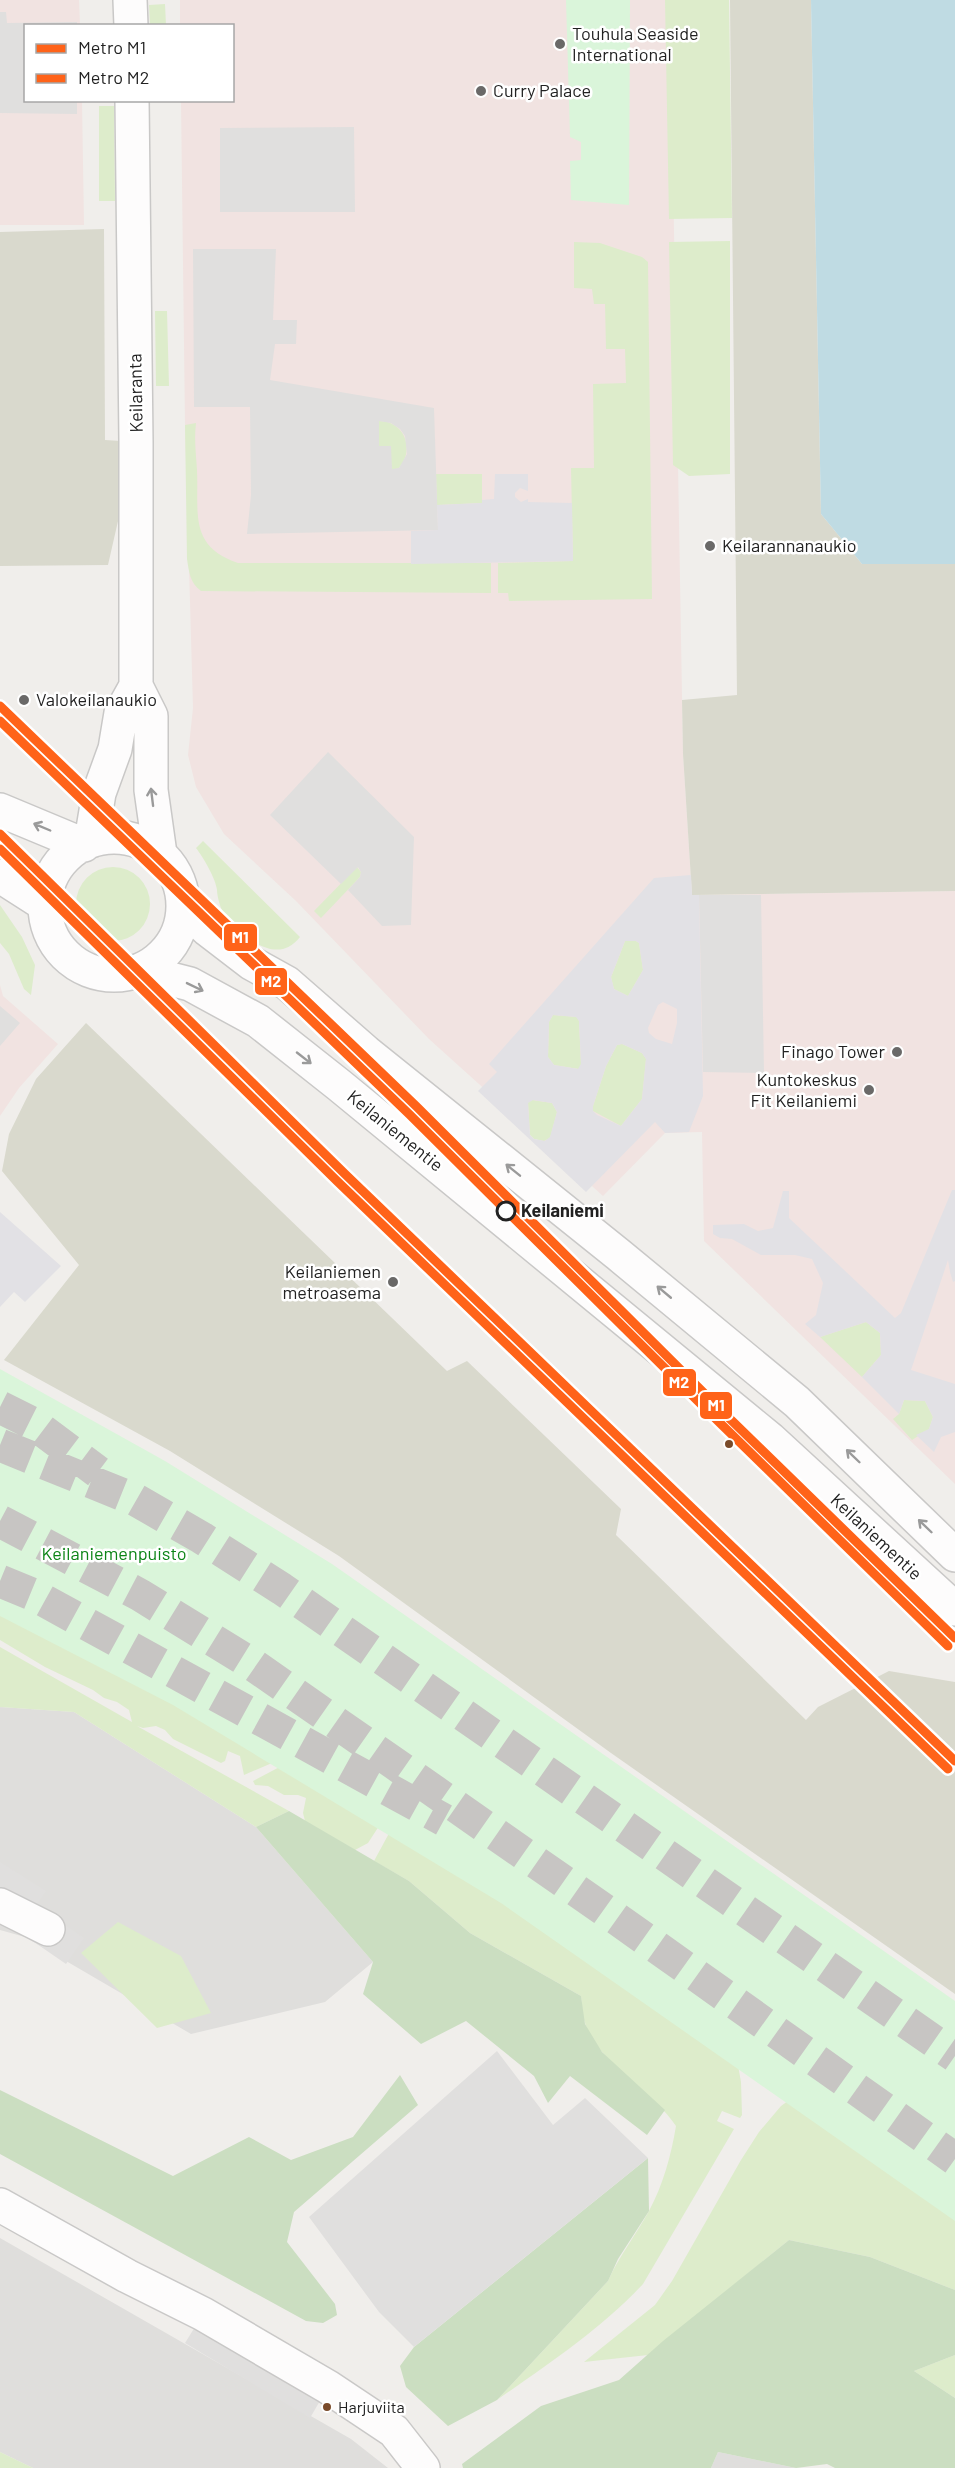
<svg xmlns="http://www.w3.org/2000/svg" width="955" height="2468" font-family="Barlow,sans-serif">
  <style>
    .residential { fill: #dfdedc }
    .commercial { fill: #f1e3e1 }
    .construction { fill: #d9d9cd }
    .grass { fill: #ddeccb }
    .forest { fill: #cbdec1 }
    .park { fill: #daf5da }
    .parking { fill: #e0dfde; fill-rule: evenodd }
    .plaza { fill: #e2e1e5; fill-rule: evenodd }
    .water { fill: #bfdbe3 }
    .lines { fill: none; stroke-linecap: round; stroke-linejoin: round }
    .motorway-tunnel { stroke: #c7c5c3; stroke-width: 33; stroke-dasharray: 33 16; stroke-linecap: butt }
    .minor-casing { stroke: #c9c8c7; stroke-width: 36 }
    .tertiary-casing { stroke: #c9c8c7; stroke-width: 36 }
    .minor { stroke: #fdfcfc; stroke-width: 33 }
    .tertiary { stroke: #fdfcfc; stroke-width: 33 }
    .metro-1-casing { stroke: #fff; stroke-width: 14 }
    .metro-2-casing { stroke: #fff; stroke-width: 14 }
    .metro-1 { stroke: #ff6319; stroke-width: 9 }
    .metro-2 { stroke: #ff6319; stroke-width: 9 }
    .oneway { stroke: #9a9a9a }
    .poi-dot { fill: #6a6968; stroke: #fff; stroke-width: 2 }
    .stop-dot { fill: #fff; stroke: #222; stroke-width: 3 }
    .bus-dot { fill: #7a4b2a; stroke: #fff; stroke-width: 2 }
    .labels { text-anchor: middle; stroke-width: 5; stroke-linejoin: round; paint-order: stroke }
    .bus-label { font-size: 16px; fill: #222; stroke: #fff; text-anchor: start }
    .poi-label { font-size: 18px; fill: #222; stroke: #fff; text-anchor: start }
    .street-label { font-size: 18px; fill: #222; stroke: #fff }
    .stop-label { font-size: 18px; font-weight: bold; fill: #222; stroke: #fff; text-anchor: start }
    .park-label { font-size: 18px; fill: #0c8416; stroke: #fff }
    .line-badge { stroke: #fff; stroke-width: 2 }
    .badge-label { font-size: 16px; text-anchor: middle; font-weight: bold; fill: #fff }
  </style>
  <rect width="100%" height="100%" fill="#f0eeeb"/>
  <path class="residential" d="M0,1707L74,1712L256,1827L373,1962L325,2002L191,2034L25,1937L0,1930Z
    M0,2238L351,2439L388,2468H33L0,2452Z
    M718,2452L796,2468H711Z"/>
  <path class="commercial" d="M0,0H79L80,25L26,26V100L82,101L84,225H0Z
    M180,0H670L683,754L692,895L955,891V1484L704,1241L702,1132L665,1133L603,1196L429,1039L296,901L224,834L196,787L188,755L193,708L185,425L181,101L232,100V26L180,25Z
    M0,985L3,996L58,1044L19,1088L0,1116Z"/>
  <path class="construction" d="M730,0H811L821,514L862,564H955V891L692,895L683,754L682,700L737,695Z
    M104,229L105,440L136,442L108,565L0,566V232Z
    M86,1023L447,1371L467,1361L621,1509L616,1535L806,1720L818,1707L889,1671L955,1682V1994L611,1753L339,1556L170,1451L4,1360L79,1265L2,1171L9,1134L36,1079Z"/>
  <path class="grass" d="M665,0H729L732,218L669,219Z
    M165,4L166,25H150L149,5Z
    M99,106H114L115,201H99Z
    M730,241V474L689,476L673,465L669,242Z
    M574,242L600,243L642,257L648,262L652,599L509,601L508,593H498V563L573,561L571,468H594L593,384L626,383L625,349H606L605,304H594L592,289L574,288Z
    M155,311H167L169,386H156Z
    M379,421C405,421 415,450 399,468L392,470L379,446Z
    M196,423C194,440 196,453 197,470C199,512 188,546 238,563H491V593L201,591C190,583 189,572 187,559L185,425Z
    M436,474H482V503L437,505Z
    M203,841L300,937C284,957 266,950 247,938C241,934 233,929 229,923C222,914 217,898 217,890C216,879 203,857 196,848Z
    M76 904a37 37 0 1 1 74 0a37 37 0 1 1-74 0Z
    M357,867L361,872L360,877L321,918L314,911Z
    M0,905L22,937L35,965L31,995L24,989L9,954L0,943Z
    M625,941H636L639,943L643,970L628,996L614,989L611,977Z
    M553,1015L577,1017L579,1021L581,1064L579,1069L554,1065L548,1057L549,1022Z
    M622,1044L642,1053L646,1059L642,1099L621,1126L593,1111V1106L606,1066L617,1045Z
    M532,1100L552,1103L557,1112L550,1138L544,1141L534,1139L530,1135L528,1102Z
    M866,1322L880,1333L881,1355L862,1377L820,1337Z
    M904,1400L925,1401L933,1417L929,1429L912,1440L893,1419L899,1414Z
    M0,1611L279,1760L244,1775L240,1756L228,1751L225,1761L221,1763L173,1739L165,1730L156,1726L143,1728L137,1726L289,1811L256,1827L74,1712L0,1707V1647L132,1722L129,1710L117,1702L104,1698L93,1690L45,1667L0,1640Z
    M289,1762L381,1823L368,1843L355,1850L305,1821L303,1813L306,1798L298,1795H284L268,1786L255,1785L253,1781Z
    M393,1826L734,2043L741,2082L742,2115L740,2118L722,2111L717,2121L734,2129L643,2284C600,2330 548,2364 497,2400L608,2281C619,2256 636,2235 649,2211C663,2185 671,2156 676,2126C653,2091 596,2061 585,2023C582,2015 582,2004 581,1996L470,1933L409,1881L374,1861Z
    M118,1922L181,1956L211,2013L157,2028L81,1953Z
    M806,2088L955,2136V2290L870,2257L789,2240L648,2355L584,2362L655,2305L672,2281L741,2160L759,2132L781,2106Z
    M955,2355V2398L914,2371Z
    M0,2452L33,2468H0Z"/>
  <path class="forest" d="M289,1811L409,1881L470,1933L581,1996L585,2024L602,2052L665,2110L647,2135L570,2076L548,2103L534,2076L466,2021L421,2044L363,1994L373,1962L256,1827Z
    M400,2075L418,2105L294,2212L287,2242L335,2304L337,2315L323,2323L306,2321L0,2154V2090L173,2176L249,2137L291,2160L353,2137Z
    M648,2158L649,2211L618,2259L608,2281L497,2400L448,2426L406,2387L400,2366L414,2347Z
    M789,2240L870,2257L955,2290V2355L914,2371L955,2398V2468H835L827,2464L796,2468L718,2452L711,2468H463L462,2464L541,2406L619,2380L663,2341Z"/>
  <path class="park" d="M566,0H630L629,205L571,200L570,161L581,160V142L570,137Z
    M0,1369L165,1461L332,1564L955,2001V2221L501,1903L173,1705L0,1616Z"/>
  <path class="parking" d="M0,12H6L7,23L77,22V25L26,26V100L77,101V114L0,113Z
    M354,127L355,212H220V128Z
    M193,249H276L273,320H297L296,344H275L270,380L434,408L438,530L247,534L251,495L250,407H194ZM379,421L391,423L400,429L405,436L407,454L399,468L392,469L391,446H379Z
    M328,752L414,837L411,925L382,926L348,890L360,877L361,872L358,867L341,884L270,815Z
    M699,895H761L764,1073L703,1072Z
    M0,1006L20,1023L0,1046Z
    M0,1862L46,1891L28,1917L0,1905Z
    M56,1919L84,1938L66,1964L37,1944Z
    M497,2051L553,2125L585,2098L648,2158L414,2347L379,2312L309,2217Z
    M203,2314L328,2387L310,2418L185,2343Z"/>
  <path class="plaza" d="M495,474H528V491L520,488L515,493V497L521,502L528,499V502L572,503L573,561L411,564V531L438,530L437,505L482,503V500L494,499Z
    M691,875L692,895H699L703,1096L689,1132L665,1133L655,1122L586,1192L478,1091L497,1072L489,1064L654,878ZM625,941H636L639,943L643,970L628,996L614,989L611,977ZM663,1002L677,1009V1023L672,1044L656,1039L649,1033L648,1028L658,1005ZM553,1015L576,1017L579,1021L581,1064L578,1069L554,1065L548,1057L549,1022ZM622,1044L642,1053L646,1059L642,1099L621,1126L597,1115L593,1111V1106L606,1066L617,1045ZM533,1100L552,1103L557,1112L550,1137L545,1141L534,1139L530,1135L528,1103Z
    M952,1190H955V1281L953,1282L950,1272L948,1260L911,1370L955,1384V1432L941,1437L934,1452L916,1435L929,1429L933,1417L925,1401L904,1400L899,1414L862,1377L881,1355L880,1333L866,1322L820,1337L805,1324L816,1315L823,1283L812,1259L795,1255H761L732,1239L720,1238L713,1234V1225L744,1224L758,1231L773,1228L783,1191H789V1218L895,1318L901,1313Z
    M0,1212L61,1266L25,1302L14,1292L0,1307Z"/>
  <path class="water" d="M811,0H955V564H862L821,514Z"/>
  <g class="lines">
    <path class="motorway-tunnel" d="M0,1407L34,1424L98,1472
      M0,1445L136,1500L202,1538L282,1589L955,2056
      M0,1521L140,1595L252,1664L603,1909L955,2159
      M0,1581L34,1595L444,1820"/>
    <g class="minor-casing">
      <path id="minor" d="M0,1905L48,1929
        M0,2205L127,2276L203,2314L328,2387L394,2431L423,2468"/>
    </g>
    <g class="tertiary-casing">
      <path id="tertiary" d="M130,0L131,26
        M132,100L136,442V686L151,716V790L160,854
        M0,810L84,845
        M45 906a69 69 0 1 1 138 0a69 69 0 1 1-138 0Z
        M91,841L99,793L115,749L121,713L136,686
        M0,876L44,904
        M183,906L208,930L251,963L287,983L366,1052L619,1255L797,1402L955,1555
        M139,971L190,984L258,1021L339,1085L770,1439L955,1609"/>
    </g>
    <use href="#minor" class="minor"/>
    <use href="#tertiary" class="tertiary"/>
    <g class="metro-1-casing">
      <path id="metro-1" d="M0,706L416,1106L727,1416L955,1638
        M0,834L345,1174L955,1761"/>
    </g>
    <g class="metro-2-casing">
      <path id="metro-2" d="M0,721L409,1114L720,1423L948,1646
        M0,849L338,1182L948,1769"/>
    </g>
    <use href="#metro-1" class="metro-1"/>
    <use href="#metro-2" class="metro-2"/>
  </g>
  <defs><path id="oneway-shaft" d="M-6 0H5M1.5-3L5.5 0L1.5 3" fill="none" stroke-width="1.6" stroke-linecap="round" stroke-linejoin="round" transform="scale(1.5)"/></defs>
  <g class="oneway">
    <use href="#oneway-shaft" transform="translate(152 797) rotate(-97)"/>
    <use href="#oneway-shaft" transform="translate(42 827) rotate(-157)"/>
    <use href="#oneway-shaft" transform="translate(195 987) rotate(26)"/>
    <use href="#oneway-shaft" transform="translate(304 1058) rotate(38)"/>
    <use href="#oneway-shaft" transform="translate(513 1170) rotate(-141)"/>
    <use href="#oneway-shaft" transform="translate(664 1292) rotate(-140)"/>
    <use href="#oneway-shaft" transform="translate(853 1456) rotate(-136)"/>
    <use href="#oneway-shaft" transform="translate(925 1526) rotate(-136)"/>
  </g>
  <g class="poi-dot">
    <circle cx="560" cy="44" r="6"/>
    <circle cx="481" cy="91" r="6"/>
    <circle cx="710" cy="546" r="6"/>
    <circle cx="24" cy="700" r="6"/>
    <circle cx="897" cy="1052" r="6"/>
    <circle cx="869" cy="1090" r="6"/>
    <circle cx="393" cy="1282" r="6"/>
  </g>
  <circle class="stop-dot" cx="506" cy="1211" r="9"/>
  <g class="bus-dot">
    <circle cx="729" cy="1444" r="5"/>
    <circle cx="327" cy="2407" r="5"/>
  </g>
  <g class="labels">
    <g class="bus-label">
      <text x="338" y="2413">Harjuviita</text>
    </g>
    <g class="poi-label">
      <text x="572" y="40">Touhula Seaside<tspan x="572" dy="21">International</tspan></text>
      <text x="493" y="97">Curry Palace</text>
      <text x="722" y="552">Keilarannanaukio</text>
      <text x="36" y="706">Valokeilanaukio</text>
      <text x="885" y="1058" text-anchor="end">Finago Tower</text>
      <text x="857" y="1086" text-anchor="end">Kuntokeskus<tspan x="857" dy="21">Fit Keilaniemi</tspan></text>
      <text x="381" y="1278" text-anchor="end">Keilaniemen<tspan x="381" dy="21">metroasema</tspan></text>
    </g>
    <g class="street-label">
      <text transform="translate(136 393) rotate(-91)" y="6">Keilaranta</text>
      <text transform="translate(395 1131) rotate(39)" y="6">Keilaniementie</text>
      <text transform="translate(876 1537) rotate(43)" y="6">Keilaniementie</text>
    </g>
    <g class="stop-label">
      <text x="521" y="1217">Keilaniemi</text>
    </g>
    <g class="park-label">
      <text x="114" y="1560">Keilaniemenpuisto</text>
    </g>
  </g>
  <g class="line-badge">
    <rect x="223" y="923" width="35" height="29" rx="6" fill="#ff6319"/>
    <rect x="254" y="967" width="34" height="29" rx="6" fill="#ff6319"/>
    <rect x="662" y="1368" width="35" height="29" rx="6" fill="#ff6319"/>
    <rect x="699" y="1391" width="34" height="29" rx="6" fill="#ff6319"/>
  </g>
  <g class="badge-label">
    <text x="240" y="943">M1</text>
    <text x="271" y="987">M2</text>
    <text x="679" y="1388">M2</text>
    <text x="716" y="1411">M1</text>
  </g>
  <rect x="24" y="24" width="210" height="78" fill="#ffffff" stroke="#a7a7a7" stroke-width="1.5"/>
  <rect x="36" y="44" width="30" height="9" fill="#ff6319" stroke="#a7a7a7" stroke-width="1.5"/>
  <text x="78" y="54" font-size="18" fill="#222222">Metro M1</text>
  <rect x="36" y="74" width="30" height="9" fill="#ff6319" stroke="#a7a7a7" stroke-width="1.5"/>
  <text x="78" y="84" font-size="18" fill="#222222">Metro M2</text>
</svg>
